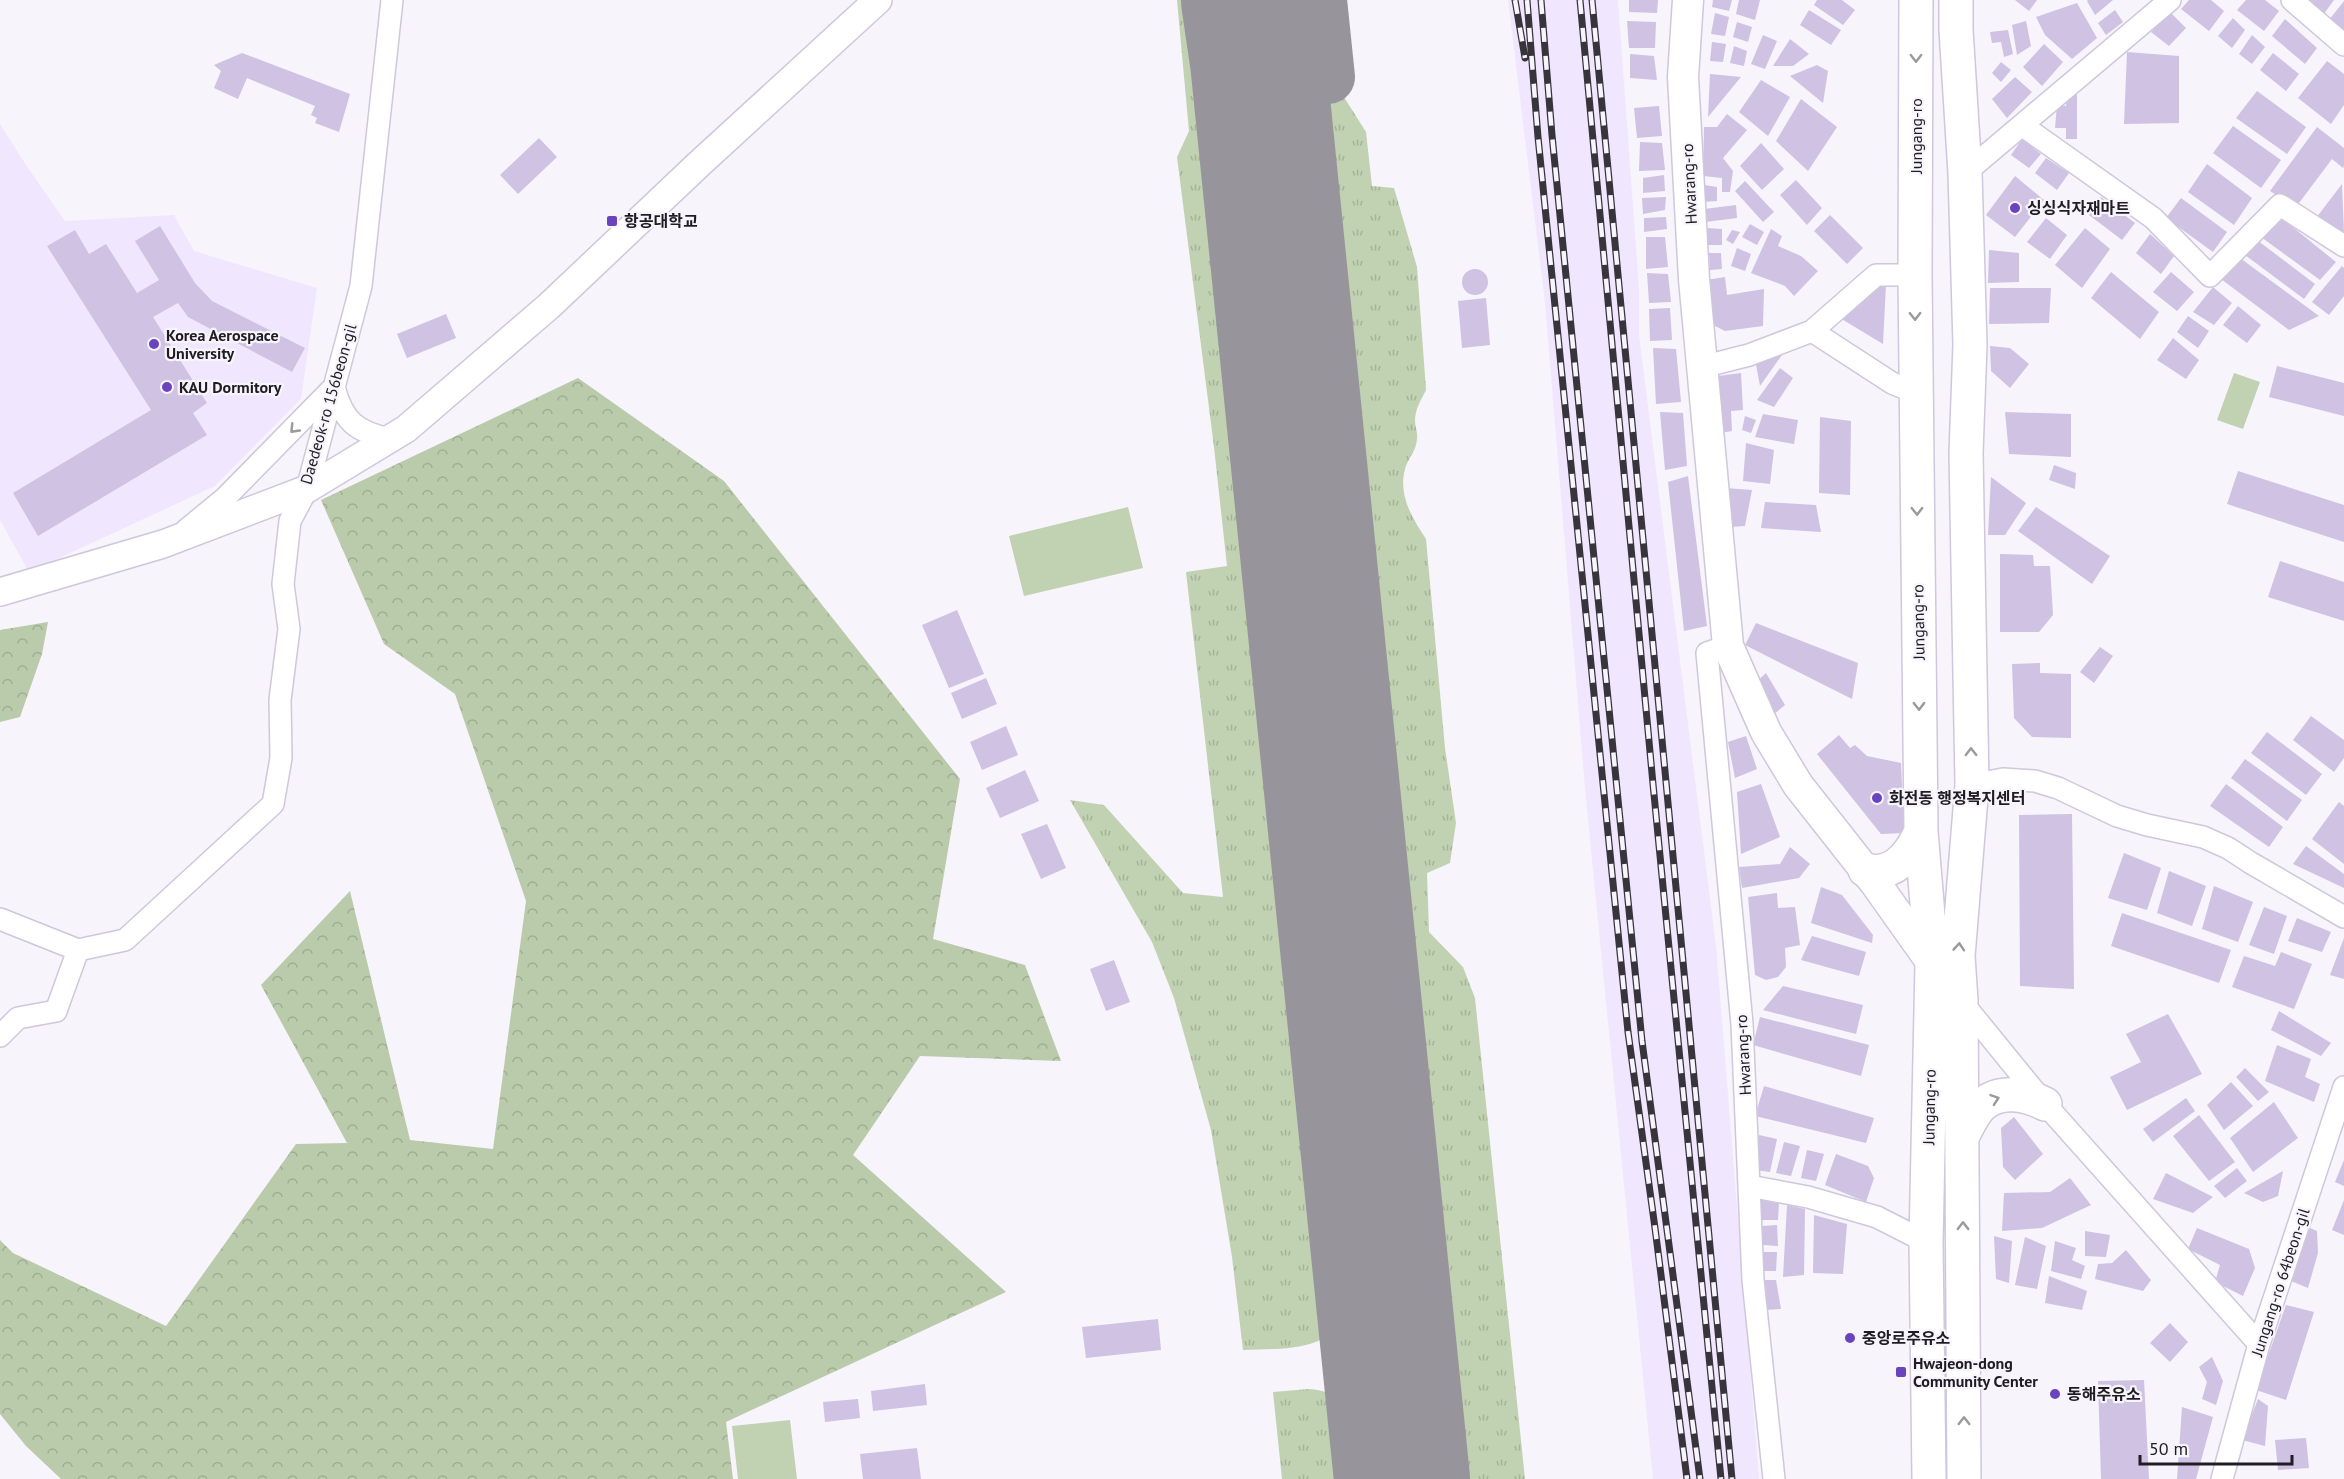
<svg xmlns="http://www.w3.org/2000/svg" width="2344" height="1479" font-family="'PT Sans','Noto Sans KR',sans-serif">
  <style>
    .built { fill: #f0e7fe }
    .grass { fill: url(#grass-tufts) }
    .forest { fill: url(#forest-crowns) }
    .pitch { fill: #c0d2b2 }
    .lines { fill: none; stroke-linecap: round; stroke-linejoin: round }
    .taxiway { stroke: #97949c; stroke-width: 54 }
    .runway { stroke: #97949c; stroke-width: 136 }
    .building { fill: #cfc2e3 }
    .minor-casing { stroke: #cfc7db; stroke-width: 24 }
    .tertiary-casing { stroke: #cfc7db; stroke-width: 30 }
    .secondary-casing { stroke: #cfc7db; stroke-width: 33 }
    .primary-casing { stroke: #cfc7db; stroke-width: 36 }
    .minor { stroke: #fff; stroke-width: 21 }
    .tertiary { stroke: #fff; stroke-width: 27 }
    .secondary { stroke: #fff; stroke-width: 30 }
    .primary { stroke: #fff; stroke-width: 33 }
    .rail-casing { stroke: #37343c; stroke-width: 7 }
    .rail { stroke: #f7f4fc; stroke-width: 4.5; stroke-dasharray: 14; stroke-linecap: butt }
    .oneway { stroke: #9a999c }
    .poi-dot { fill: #6a44bd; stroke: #f7f4fc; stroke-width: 2 }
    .labels { text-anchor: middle; stroke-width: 4.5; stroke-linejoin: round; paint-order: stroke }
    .street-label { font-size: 16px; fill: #1f1c24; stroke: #f7f4fc }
    .poi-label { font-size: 16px; font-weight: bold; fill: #1f1c24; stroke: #f7f4fc; text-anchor: start }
  </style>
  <defs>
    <pattern id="grass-tufts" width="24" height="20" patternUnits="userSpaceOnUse" patternTransform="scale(1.5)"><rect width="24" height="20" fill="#c0d2b2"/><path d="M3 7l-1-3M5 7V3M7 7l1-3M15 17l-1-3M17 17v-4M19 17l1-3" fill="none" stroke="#a5b499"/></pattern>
    <pattern id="forest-crowns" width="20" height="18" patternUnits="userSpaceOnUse" patternTransform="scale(1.5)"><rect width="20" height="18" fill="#b9cbab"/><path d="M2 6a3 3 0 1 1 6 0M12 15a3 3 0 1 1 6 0" fill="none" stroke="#9fae93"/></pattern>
  </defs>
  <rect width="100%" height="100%" fill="#f7f4fc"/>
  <path class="built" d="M1508,0H1618L1639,289V335L1716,946L1759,1479H1653L1585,789L1545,303Z
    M0,124L26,165L65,221L174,215L194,251L317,288L301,399L215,486L29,572L0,520Z"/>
  <path class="grass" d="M1177,0H1219L1348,1295C1342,1354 1288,1348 1243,1350L1232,1257L1211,1130L1174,998L1152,942L1070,800L1104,805L1183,893L1223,897L1186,572L1227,566L1214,447L1177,157L1189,131Z
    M1282,59L1309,62L1313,92L1342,94L1366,132L1372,186L1394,188L1417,267L1426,390C1421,400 1415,409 1415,421C1415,427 1418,433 1417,439C1416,452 1408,458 1405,469C1398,495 1412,518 1426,539L1445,748L1456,823L1450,863L1427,873L1429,932L1463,967L1475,998L1525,1479H1427Z
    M1309,1389C1364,1394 1363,1436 1367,1479H1282L1273,1392Z"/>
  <path class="forest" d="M578,378L724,481L960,779L933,939L1025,965L1061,1061L920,1056L853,1155L1006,1292L726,1422L733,1479H61L26,1446L0,1414V1240L13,1253L166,1326L296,1144L347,1143L261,985L350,891L410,1140L493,1149L526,901L455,694L384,644L321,500Z
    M48,622L42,654L20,717L0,722V630Z"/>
  <path class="pitch" d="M2234,373L2260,382L2243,429L2217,420Z
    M1128,507L1143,568L1024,596L1009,536Z
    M790,1420L797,1479H738L732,1426Z"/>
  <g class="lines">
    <path class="taxiway" d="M1320,0L1328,77
      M1258,61C1260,54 1261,45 1266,39C1279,20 1307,26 1318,0"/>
    <path class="runway" d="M1249,0L1258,61L1402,1479"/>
  </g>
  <path class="building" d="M1629,0H1658L1657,13L1629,12Z
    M1713,0H1732L1729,11L1712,7Z
    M1739,0H1760L1755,20L1736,14Z
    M1817,0H1842L1855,10L1843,25L1814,5Z
    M2015,0H2037L2029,11Z
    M2088,0H2113L2095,15L2087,1Z
    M2189,0H2211L2224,11L2209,31L2181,9Z
    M2246,0H2265L2279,11L2264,31L2237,10Z
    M2305,0H2334L2323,15Z
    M2344,1V33L2329,20Z
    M2077,3L2097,38L2072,59L2045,35L2036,17Z
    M1809,10L1841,30L1831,45L1800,25Z
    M2115,10L2123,22L2106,35L2098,23Z
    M2170,12L2186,28L2169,46L2151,32Z
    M1715,13L1729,17L1725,36L1711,34Z
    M2233,18L2245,30L2232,48L2218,36Z
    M2285,19L2317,48L2305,64L2272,36Z
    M1627,21L1656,22L1655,48H1629Z
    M2026,21L2031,46L2017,55L2012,25Z
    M1737,22L1752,27L1748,42L1733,37Z
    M2008,30L2013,54L2004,57L2001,42L1992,43L1990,32Z
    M1763,35L1777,41L1765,69L1751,64Z
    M2252,35L2265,47L2252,64L2239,54Z
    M1790,39L1809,54L1793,66H1773Z
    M1712,42L1726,44L1723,62L1710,61Z
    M2044,44L2063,62L2042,86L2023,67Z
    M1734,46L1747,51L1744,66L1730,63Z
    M2127,52L2179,56V123L2124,124Z
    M242,53L350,94L339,132L315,123L317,118L311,115L315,106L247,78L238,99L214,88L221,71L214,65Z
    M2273,53L2299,74L2286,91L2260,70Z
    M1630,54L1654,56L1657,80L1630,78Z
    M2327,61L2344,74V105L2331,124L2298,98Z
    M2001,62L2011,70L2001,82L1992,73Z
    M1817,65L1828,71L1823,103L1790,76Z
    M1710,74L1741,77L1708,117Z
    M2015,77L2032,92L2007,118L1992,99Z
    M1761,80L1790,97L1768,136L1739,112Z
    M2257,91L2306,127L2287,154L2236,118Z
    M2067,95H2077V139H2066V128H2055L2057,105L2066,106Z
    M1801,99L1837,127L1808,171L1776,141Z
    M1659,106L1662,136L1637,138L1634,108Z
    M1727,114L1747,130L1723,158L1733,171L1730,192H1722V178L1703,176L1704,127H1717Z
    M2233,126L2281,160L2261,188L2213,153Z
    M2317,127L2344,148V166L2343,168L2332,159L2296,207L2270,191Z
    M539,138L557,157L518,194L500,175Z
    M2022,139L2041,154L2029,168L2011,155Z
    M1640,142L1662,143L1665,170L1639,171Z
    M1761,143L1784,169L1762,190L1740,166Z
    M2046,158L2069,173L2057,190L2035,173Z
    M2207,164L2252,198L2234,225L2188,192Z
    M1664,175L1665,191L1643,193V178Z
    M2015,176L2044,200L2015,237L1986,215Z
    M1796,180L1822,208L1807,225L1780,195Z
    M1745,181L1774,212L1763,222L1735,191Z
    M2342,184L2344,233L2342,236L2316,218Z
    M1704,185L1717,187V201L1703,202Z
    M1666,197L1665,210L1643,214L1642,198Z
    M2101,197L2135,223L2122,240L2089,215Z
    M2181,198L2227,232L2213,252L2166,218Z
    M1736,205L1737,218L1705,222L1704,209Z
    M1830,215L1863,248L1847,264L1814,231Z
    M2279,216L2336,262L2320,280L2261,237Z
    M1666,217L1667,229L1644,232V218Z
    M2046,218L2067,235L2050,259L2027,242Z
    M1750,224L1764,232L1757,245L1742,237Z
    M160,226L195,283L212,301L305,348L292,372L188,317L178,303L153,317L207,403L193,413L207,435L38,536L13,493L151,410L47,246L75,230L89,254L106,244L137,293L159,280L135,241Z
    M1707,228L1722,229V245H1707Z
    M2085,228L2110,249L2082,288L2055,265Z
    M1771,229L1782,236L1778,246L1801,256L1818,271L1794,296L1785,286L1751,273Z
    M1732,230L1740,232L1733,244L1726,240Z
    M2150,234L2174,256L2161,274L2136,253Z
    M1646,237H1665L1668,267L1646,269Z
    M2257,240L2315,284L2304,299L2245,255Z
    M1737,248L1751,254L1745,271L1731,266Z
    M1989,250L2019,253V282L1988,283Z
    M1709,253H1721L1722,269L1710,270Z
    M2240,258L2319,316L2289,330L2221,279Z
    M2342,266L2344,268V296L2329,315L2312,302Z
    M1462 282a13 13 0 1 1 26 0a13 13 0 1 1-26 0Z
    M2111,272L2159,312L2140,339L2091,298Z
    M2171,272L2194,292L2177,311L2153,292Z
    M1647,273L1668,274L1671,302L1649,303Z
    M1725,277L1727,295L1764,289L1763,326L1725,331L1711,324L1706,280Z
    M1879,284H1886L1883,344L1840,318Z
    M2213,287L2232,303L2214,325L2193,312Z
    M1990,288H2051L2049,323L1989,324Z
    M1486,298L1490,345L1462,348L1458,301Z
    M2238,306L2261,325L2247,343L2223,325Z
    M1670,308L1672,340L1650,341L1649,309Z
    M446,314L456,338L407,358L397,334Z
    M2188,316L2209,331L2198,348L2177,332Z
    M2173,338L2199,360L2186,379L2157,360Z
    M1990,346L2010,348L2029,364L2010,388L1991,371Z
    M1653,348L1676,349L1681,402L1656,404Z
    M1780,349L1782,355L1760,386L1755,359Z
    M2277,366L2344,383V416L2269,397Z
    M1780,368L1793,378L1774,407L1757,400Z
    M1741,373L1743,410L1731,411L1732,431L1720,433L1718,376Z
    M1660,412L1683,413L1687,466L1665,470Z
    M2005,412L2071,414V457L2009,454Z
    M1763,414L1798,420L1794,444L1755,437Z
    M1745,416L1756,420L1751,433L1742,430Z
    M1820,417L1851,421L1850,495L1819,493Z
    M1746,443L1774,450L1770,484L1743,481Z
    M2054,465L2076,473L2075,489L2049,480Z
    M2238,471L2344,505V542L2227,504Z
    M1688,476L1707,626L1684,631L1668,482Z
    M1991,477L2026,503L2005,535H1988Z
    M1726,488L1752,490L1745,526L1730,527Z
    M1765,502L1816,505L1821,532L1761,528Z
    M2036,507L2110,556L2092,584L2018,531Z
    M2000,554L2033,555L2034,566H2050L2053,615L2039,632H2000Z
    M2280,561L2344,582V621L2268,597Z
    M957,610L984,674L949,688L922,625Z
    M1756,623L1858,663L1852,699L1745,645Z
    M2100,647L2113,656L2094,683L2080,672Z
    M2040,663V673L2071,674V738L2032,737L2014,718L2012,664Z
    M1766,673L1785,705L1773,715L1754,684Z
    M986,678L997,704L962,719L951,693Z
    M2311,716L2344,740V758L2334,772L2293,740Z
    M1006,726L1018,755L982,770L970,742Z
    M2267,732L2322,774L2306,795L2251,753Z
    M1839,735L1850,748L1855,745L1867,756L1901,763L1904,833L1881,834L1817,754Z
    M1746,736L1757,769L1735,778L1728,742Z
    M2245,759L2302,800L2287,821L2231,778Z
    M1025,770L1039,801L1000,818L986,788Z
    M1761,784L1780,837L1741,854L1737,792Z
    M2226,784L2283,827L2269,847L2210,806Z
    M2339,802L2344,806V864L2312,839Z
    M2072,814L2074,989L2020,986L2019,815Z
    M1047,824L1066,868L1041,879L1021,834Z
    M2306,846L2344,874V888L2293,864Z
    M1790,847L1810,864L1799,878L1742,888L1739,867L1780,864Z
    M2124,853L2161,868L2147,910L2108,898Z
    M2169,871L2206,886L2192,926L2157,913Z
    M2214,886L2253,902L2238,942L2202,929Z
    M1821,887L1842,895L1873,935L1872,943L1811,923Z
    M1777,893L1778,908L1795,907L1800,945L1785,948L1786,967L1778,977L1766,980L1755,975L1748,897Z
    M2264,907L2287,916L2274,954L2249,945Z
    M2122,913L2231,950L2219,983L2111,946Z
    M2297,918L2331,932L2322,952L2288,941Z
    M1812,936L1866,952L1859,976L1801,960Z
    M2344,938V979L2330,975Z
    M2281,952L2312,964L2294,1009L2232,987L2244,956L2275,966Z
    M1114,960L1130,1002L1106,1011L1090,969Z
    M1783,986L1863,1005L1856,1034L1763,1010Z
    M2279,1011L2331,1043L2321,1056L2271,1030Z
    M2168,1014L2202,1074L2127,1110L2110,1077L2141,1062L2126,1034Z
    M1760,1017L1869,1045L1861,1076L1753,1045Z
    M2277,1045L2311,1059L2305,1077L2320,1084L2314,1102L2265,1081Z
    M2245,1068L2269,1092L2258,1101L2236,1077Z
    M2231,1082L2253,1106L2224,1130L2207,1105Z
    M1764,1086L1874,1118L1866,1143L1755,1116Z
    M2186,1098L2195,1111L2153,1142L2143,1129Z
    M2274,1102L2298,1138L2253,1172L2230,1138Z
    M2199,1115L2235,1162L2209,1181L2173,1136Z
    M2014,1117L2043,1154L2015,1180L2003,1167L2001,1128Z
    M1759,1135L1777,1139L1770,1172L1755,1170Z
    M1784,1142L1800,1146L1791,1176L1776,1173Z
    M1807,1150L1824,1154L1816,1181L1801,1178Z
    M1836,1154L1868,1166L1874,1178L1866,1202L1825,1185Z
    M2344,1160V1186L2335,1182Z
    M2237,1168L2247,1181L2225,1198L2214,1186Z
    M2283,1171L2278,1196L2263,1202L2244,1193Z
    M2166,1173L2213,1197L2193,1213L2153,1199Z
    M2070,1178L2091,1205L2042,1228L2002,1231L2004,1193L2050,1192Z
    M1761,1199L1779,1202L1778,1220H1761Z
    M2344,1200V1235L2332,1230Z
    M1787,1205L1805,1209L1804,1275L1783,1277Z
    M1814,1215L1847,1224L1843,1274L1813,1273Z
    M1777,1225L1778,1246L1763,1245L1762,1226Z
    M2197,1228L2249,1249L2255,1268L2243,1296L2215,1282L2220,1265L2188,1249Z
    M2310,1228L2317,1231L2318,1253L2308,1288L2291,1281Z
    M2085,1231L2110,1235L2106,1257L2085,1256Z
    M1994,1236L2012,1241L2009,1283L1996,1279Z
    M2025,1237L2046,1246L2037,1289L2015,1285Z
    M2055,1241L2076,1248L2072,1260L2085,1266L2081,1279L2051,1271Z
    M2126,1250L2151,1280L2143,1291L2095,1279L2098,1264L2112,1263Z
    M1762,1252H1777L1776,1271H1763Z
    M2049,1276L2087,1291L2082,1310L2045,1303Z
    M1761,1280H1776L1781,1309L1766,1310Z
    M2286,1305L2314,1312L2286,1400L2256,1390Z
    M1158,1319L1161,1350L1086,1358L1082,1327Z
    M2170,1323L2188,1342L2170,1362L2150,1343Z
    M2212,1357L2223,1381L2216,1405L2202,1399L2207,1382L2199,1367Z
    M2144,1380L2149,1479H2101L2098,1381Z
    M925,1384L927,1405L873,1411L871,1391Z
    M858,1399L860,1418L825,1422L823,1402Z
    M2258,1399L2268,1406L2265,1446L2242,1440Z
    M2182,1407L2213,1417L2196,1479H2177Z
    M2306,1438L2309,1468L2278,1470L2275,1440Z
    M917,1448L921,1479H863L860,1454Z"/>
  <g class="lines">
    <g class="minor-casing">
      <path id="minor" d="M2292,0L2344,45
        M2023,126L2153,218L2210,276L2280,205L2344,246
        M1965,173L2170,0
        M1812,331L1892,383L1916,393
        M1702,367L1749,355L1812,331L1876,275H1915
        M334,387C343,421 356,432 390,439
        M186,530L225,498L332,389
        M1728,646L1707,653L1742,1024L1753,1280L1774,1479
        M1972,785L2003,779L2035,781L2058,788L2117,816L2147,825L2203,837L2228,848L2251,863L2344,917
        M0,919L78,950
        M78,950L125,940L273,804L281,758L280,700L289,629L283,584L290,521L307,489L361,286L392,0
        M1961,1001L2045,1104L2259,1344
        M0,1036L18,1018L56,1011L78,950
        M1749,1186L1808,1197L1877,1217L1926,1242
        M2222,1479L2259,1344L2344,1087"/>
    </g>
    <g class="tertiary-casing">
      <path id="tertiary" d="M0,592L163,544L307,489L406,429L549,306L699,164L878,0"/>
    </g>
    <g class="secondary-casing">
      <path id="secondary" d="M1688,0L1683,77L1694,279L1728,646L1766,732L1798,785L1876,884L1937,970"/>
    </g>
    <g class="primary-casing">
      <path id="primary" d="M1916,0L1915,275L1921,831L1932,964L1926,1242L1929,1479
        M1956,0V30L1965,173L1970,345L1966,453L1972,785L1958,956L1961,1001L1964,1479
        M1865,870C1894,878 1911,854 1921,831
        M1962,1137C1968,1126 1973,1113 1982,1105C2000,1089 2026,1094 2045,1104"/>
    </g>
    <use href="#minor" class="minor"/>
    <use href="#tertiary" class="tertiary"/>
    <use href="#secondary" class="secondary"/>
    <use href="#primary" class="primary"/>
    <g class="rail-casing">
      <path id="rail" d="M1515,0L1525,58
        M1527,0L1538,137L1628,1032L1655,1228L1687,1479
        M1541,0L1552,135L1642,1041L1700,1479
        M1580,0L1653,784L1721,1479
        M1592,0L1732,1479"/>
    </g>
    <use href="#rail" class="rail"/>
  </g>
  <defs><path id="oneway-chevron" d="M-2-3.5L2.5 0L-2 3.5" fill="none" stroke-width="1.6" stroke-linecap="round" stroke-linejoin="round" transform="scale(1.5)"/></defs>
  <g class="oneway">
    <use href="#oneway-chevron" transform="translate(1916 58) rotate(90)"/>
    <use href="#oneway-chevron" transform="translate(1915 316) rotate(89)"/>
    <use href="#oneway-chevron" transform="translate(294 429) rotate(134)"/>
    <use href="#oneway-chevron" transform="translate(1917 511) rotate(89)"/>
    <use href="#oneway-chevron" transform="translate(1919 706) rotate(89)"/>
    <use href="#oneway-chevron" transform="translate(1971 752) rotate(-91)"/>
    <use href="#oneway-chevron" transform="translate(1959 947) rotate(-86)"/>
    <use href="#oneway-chevron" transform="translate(1995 1099) rotate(-19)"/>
    <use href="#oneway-chevron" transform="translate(1963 1226) rotate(-90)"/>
    <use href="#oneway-chevron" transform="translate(1964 1421) rotate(-90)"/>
  </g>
  <g class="poi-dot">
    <circle cx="2015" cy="208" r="6"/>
    <rect x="606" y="215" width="12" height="12" rx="3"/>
    <circle cx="154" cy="344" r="6"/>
    <circle cx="167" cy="387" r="6"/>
    <circle cx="1877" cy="798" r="6"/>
    <circle cx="1850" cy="1338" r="6"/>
    <rect x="1895" y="1366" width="12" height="12" rx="3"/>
    <circle cx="2055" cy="1394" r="6"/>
  </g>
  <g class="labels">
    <g class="street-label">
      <text transform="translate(1916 136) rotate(-90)" y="6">Jungang-ro</text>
      <text transform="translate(1689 184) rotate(-93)" y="6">Hwarang-ro</text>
      <text transform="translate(328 404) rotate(-74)" y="6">Daedeok-ro 156beon-gil</text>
      <text transform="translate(1918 622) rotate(-91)" y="6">Jungang-ro</text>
      <text transform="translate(1743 1055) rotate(-93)" y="6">Hwarang-ro</text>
      <text transform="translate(1929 1107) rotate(-89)" y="6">Jungang-ro</text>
      <text transform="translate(2280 1282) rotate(-72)" y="6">Jungang-ro 64beon-gil</text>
    </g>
    <g class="poi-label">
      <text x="2027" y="214">싱싱식자재마트</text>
      <text x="624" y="227">항공대학교</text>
      <text x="166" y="341">Korea Aerospace<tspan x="166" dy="18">University</tspan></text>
      <text x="179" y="393">KAU Dormitory</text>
      <text x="1889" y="804">화전동 행정복지센터</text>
      <text x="1862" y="1344">중앙로주유소</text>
      <text x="1913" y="1369">Hwajeon-dong<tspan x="1913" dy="18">Community Center</tspan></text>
      <text x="2067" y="1400">동해주유소</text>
    </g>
  </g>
  <path d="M2140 1455v9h152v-9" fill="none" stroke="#1f1c24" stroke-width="3"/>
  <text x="2149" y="1455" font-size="18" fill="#1f1c24" stroke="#f7f4fc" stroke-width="4.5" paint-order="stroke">50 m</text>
</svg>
